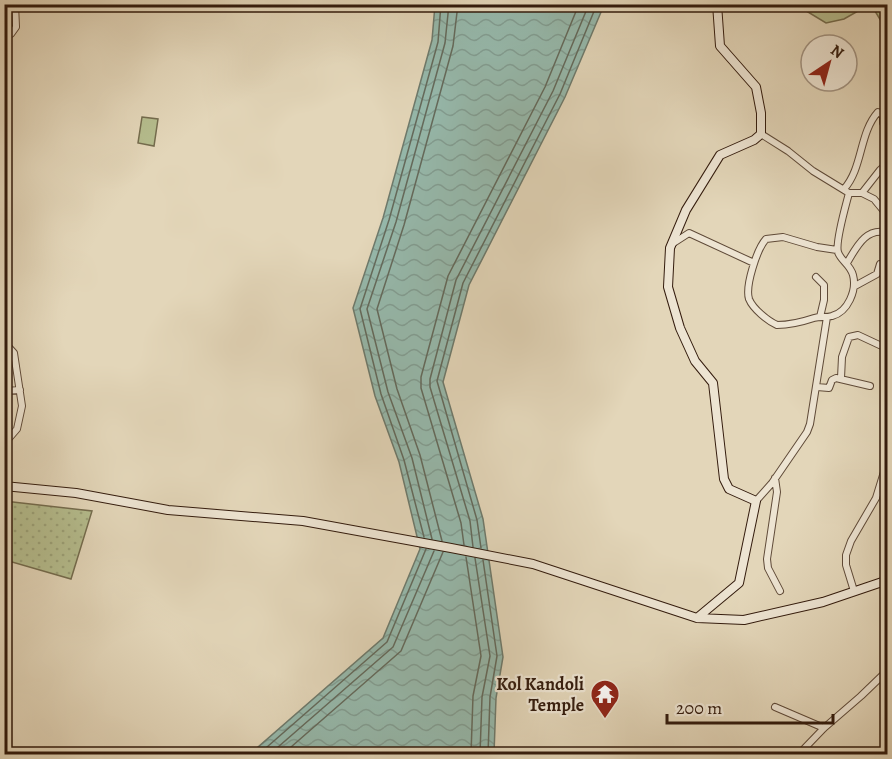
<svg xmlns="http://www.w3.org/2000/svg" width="892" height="759" font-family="Alegreya,serif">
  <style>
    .forest { fill: url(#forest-firs); stroke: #746c4e; stroke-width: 1.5 }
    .park { fill: url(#park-dots); stroke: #746c4e; stroke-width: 1.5 }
    .garden { fill: #b5bd8e; stroke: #746c4e; stroke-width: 1.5 }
    .water { fill: url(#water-waves); stroke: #6e7a6c; stroke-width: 1.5 }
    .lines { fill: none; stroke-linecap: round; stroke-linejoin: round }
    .shore { stroke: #646a5c; stroke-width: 1.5 }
    .street-casing { stroke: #5f4a38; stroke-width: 8 }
    .secondary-casing { stroke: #331b0d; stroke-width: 10 }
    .street { stroke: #ede4d2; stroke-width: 6 }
    .secondary { stroke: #ede4d2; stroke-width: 8 }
    .labels { text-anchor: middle; stroke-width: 4.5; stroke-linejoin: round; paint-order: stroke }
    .poi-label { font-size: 18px; font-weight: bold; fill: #331b0d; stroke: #ede4d2; text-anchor: end }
  </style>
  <defs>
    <pattern id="forest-firs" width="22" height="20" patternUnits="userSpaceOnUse" patternTransform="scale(1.5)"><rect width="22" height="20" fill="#b5bd8e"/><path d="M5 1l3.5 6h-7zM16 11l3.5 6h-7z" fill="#9ca279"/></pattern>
    <pattern id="park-dots" width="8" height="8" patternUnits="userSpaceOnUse" patternTransform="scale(1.5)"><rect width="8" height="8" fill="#b5bd8e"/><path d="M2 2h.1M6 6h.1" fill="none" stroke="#9ca279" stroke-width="1.8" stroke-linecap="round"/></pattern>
    <pattern id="water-waves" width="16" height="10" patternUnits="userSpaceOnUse" patternTransform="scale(1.5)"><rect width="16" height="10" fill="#96b9ac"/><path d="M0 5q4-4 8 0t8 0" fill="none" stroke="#829e93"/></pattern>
  </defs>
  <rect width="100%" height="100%" fill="#e3d6b9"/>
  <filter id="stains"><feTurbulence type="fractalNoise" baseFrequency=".00333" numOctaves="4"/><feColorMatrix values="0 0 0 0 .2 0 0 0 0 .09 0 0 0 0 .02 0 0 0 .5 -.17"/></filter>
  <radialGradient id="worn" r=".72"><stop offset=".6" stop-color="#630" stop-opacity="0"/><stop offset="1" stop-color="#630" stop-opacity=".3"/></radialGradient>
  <path class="forest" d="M803,5H887V31L875,11H858L844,19L826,23L803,9Z"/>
  <path class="park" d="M4,501L92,511L71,579L5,560Z"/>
  <path class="garden" d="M142,117L158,119L154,146L138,143Z"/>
  <path class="water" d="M435,5H604L565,97L469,285L443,382L483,519L503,657L496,698L494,754H250L383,638L420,549L399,462L375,396L353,308L383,218L432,40Z"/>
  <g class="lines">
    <path class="shore" d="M424,537L404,460L381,394L360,309L389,220L438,42L441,4
      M432,539L412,458L388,392L367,309L396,222L445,43L449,4
      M442,541L420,455L397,389L377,309L404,225L453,46L458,4
      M464,545L461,523L421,388V377L448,276L545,87L579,4
      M473,547L470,521L430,387V379L456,280L553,91L589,4
      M481,548L477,520L437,381L463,283L560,94L597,4
      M466,557L481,656L473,696L471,754
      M475,558L490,656L482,697L480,754
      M483,560L497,656L490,697L488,754
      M259,754L387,642L426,549
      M270,754L393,647L434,551
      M283,754L401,651L443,552"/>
    <g class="street-casing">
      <path id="street" d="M4,35L11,34L16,27L15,4
        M888,63V68
        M761,134L788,151L813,171L849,193H862L874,199L888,216
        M844,189C863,168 859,133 878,112L883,115V123L888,128
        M862,193L880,170L888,163
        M672,244L689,233L754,263
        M837,250L817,247L783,237L766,239C757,249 745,286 749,299C753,309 768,321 777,325C789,325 802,322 814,318C820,316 826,318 832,316C848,312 857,290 853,275C850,264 840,260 838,252C835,242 846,205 849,193
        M847,263C856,248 866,226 888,233
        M816,277L824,285V300L820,317
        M855,286L877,274L880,264
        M4,342L14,353L22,406L17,429L4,444
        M841,378L842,357L849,337L858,335L888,349
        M817,387L829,388L832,380L836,378L870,386
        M4,391L20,390
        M775,478L777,492L767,559L768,568L780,591
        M756,501L772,483L807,432L810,424L827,317
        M854,591L846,565V555L851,541L876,498L888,459
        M775,707L824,728
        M799,754L824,728L861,696L888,670"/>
    </g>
    <g class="secondary-casing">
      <path id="secondary" d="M4,486L76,493L168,510L303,521L451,548L533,564L697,618L744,620L823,602L888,580
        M697,618L739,583L756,501L729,489L724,479L713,383L695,361L680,328L668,287L670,248L686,210L720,155L754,140L761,134V113L756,87L720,46L717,4"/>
    </g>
    <use href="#street" class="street"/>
    <use href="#secondary" class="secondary"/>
  </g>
  <defs>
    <g id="temple-pin" transform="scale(1.5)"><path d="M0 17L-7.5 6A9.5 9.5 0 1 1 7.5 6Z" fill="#8f2418" stroke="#ede4d2"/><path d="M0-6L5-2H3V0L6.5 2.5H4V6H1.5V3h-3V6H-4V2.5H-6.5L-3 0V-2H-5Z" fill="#fff"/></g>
  </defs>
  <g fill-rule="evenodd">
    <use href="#temple-pin" x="605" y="694"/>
  </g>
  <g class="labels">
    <g class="poi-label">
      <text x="584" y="690">Kol Kandoli<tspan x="584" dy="21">Temple</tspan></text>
    </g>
  </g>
  <rect width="892" height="759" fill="none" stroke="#e3d6b9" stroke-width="24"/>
  <rect x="6" y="6" width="880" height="747" fill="none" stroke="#331b0d" stroke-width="3"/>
  <rect x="12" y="12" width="868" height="735" fill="none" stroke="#331b0d" stroke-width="1.5"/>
  <g transform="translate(829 63) rotate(36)"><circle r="28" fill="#ede4d2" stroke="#a39483" stroke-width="1.5"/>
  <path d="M0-4.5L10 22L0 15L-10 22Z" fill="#8f2418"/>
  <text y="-9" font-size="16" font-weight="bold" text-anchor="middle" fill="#331b0d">N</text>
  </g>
  <path d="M667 714v9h166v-9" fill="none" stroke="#331b0d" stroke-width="3"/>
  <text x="676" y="714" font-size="18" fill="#331b0d" stroke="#ede4d2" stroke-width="4.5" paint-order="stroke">200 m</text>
  <rect width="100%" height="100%" filter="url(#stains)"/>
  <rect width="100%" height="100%" fill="url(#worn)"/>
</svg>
